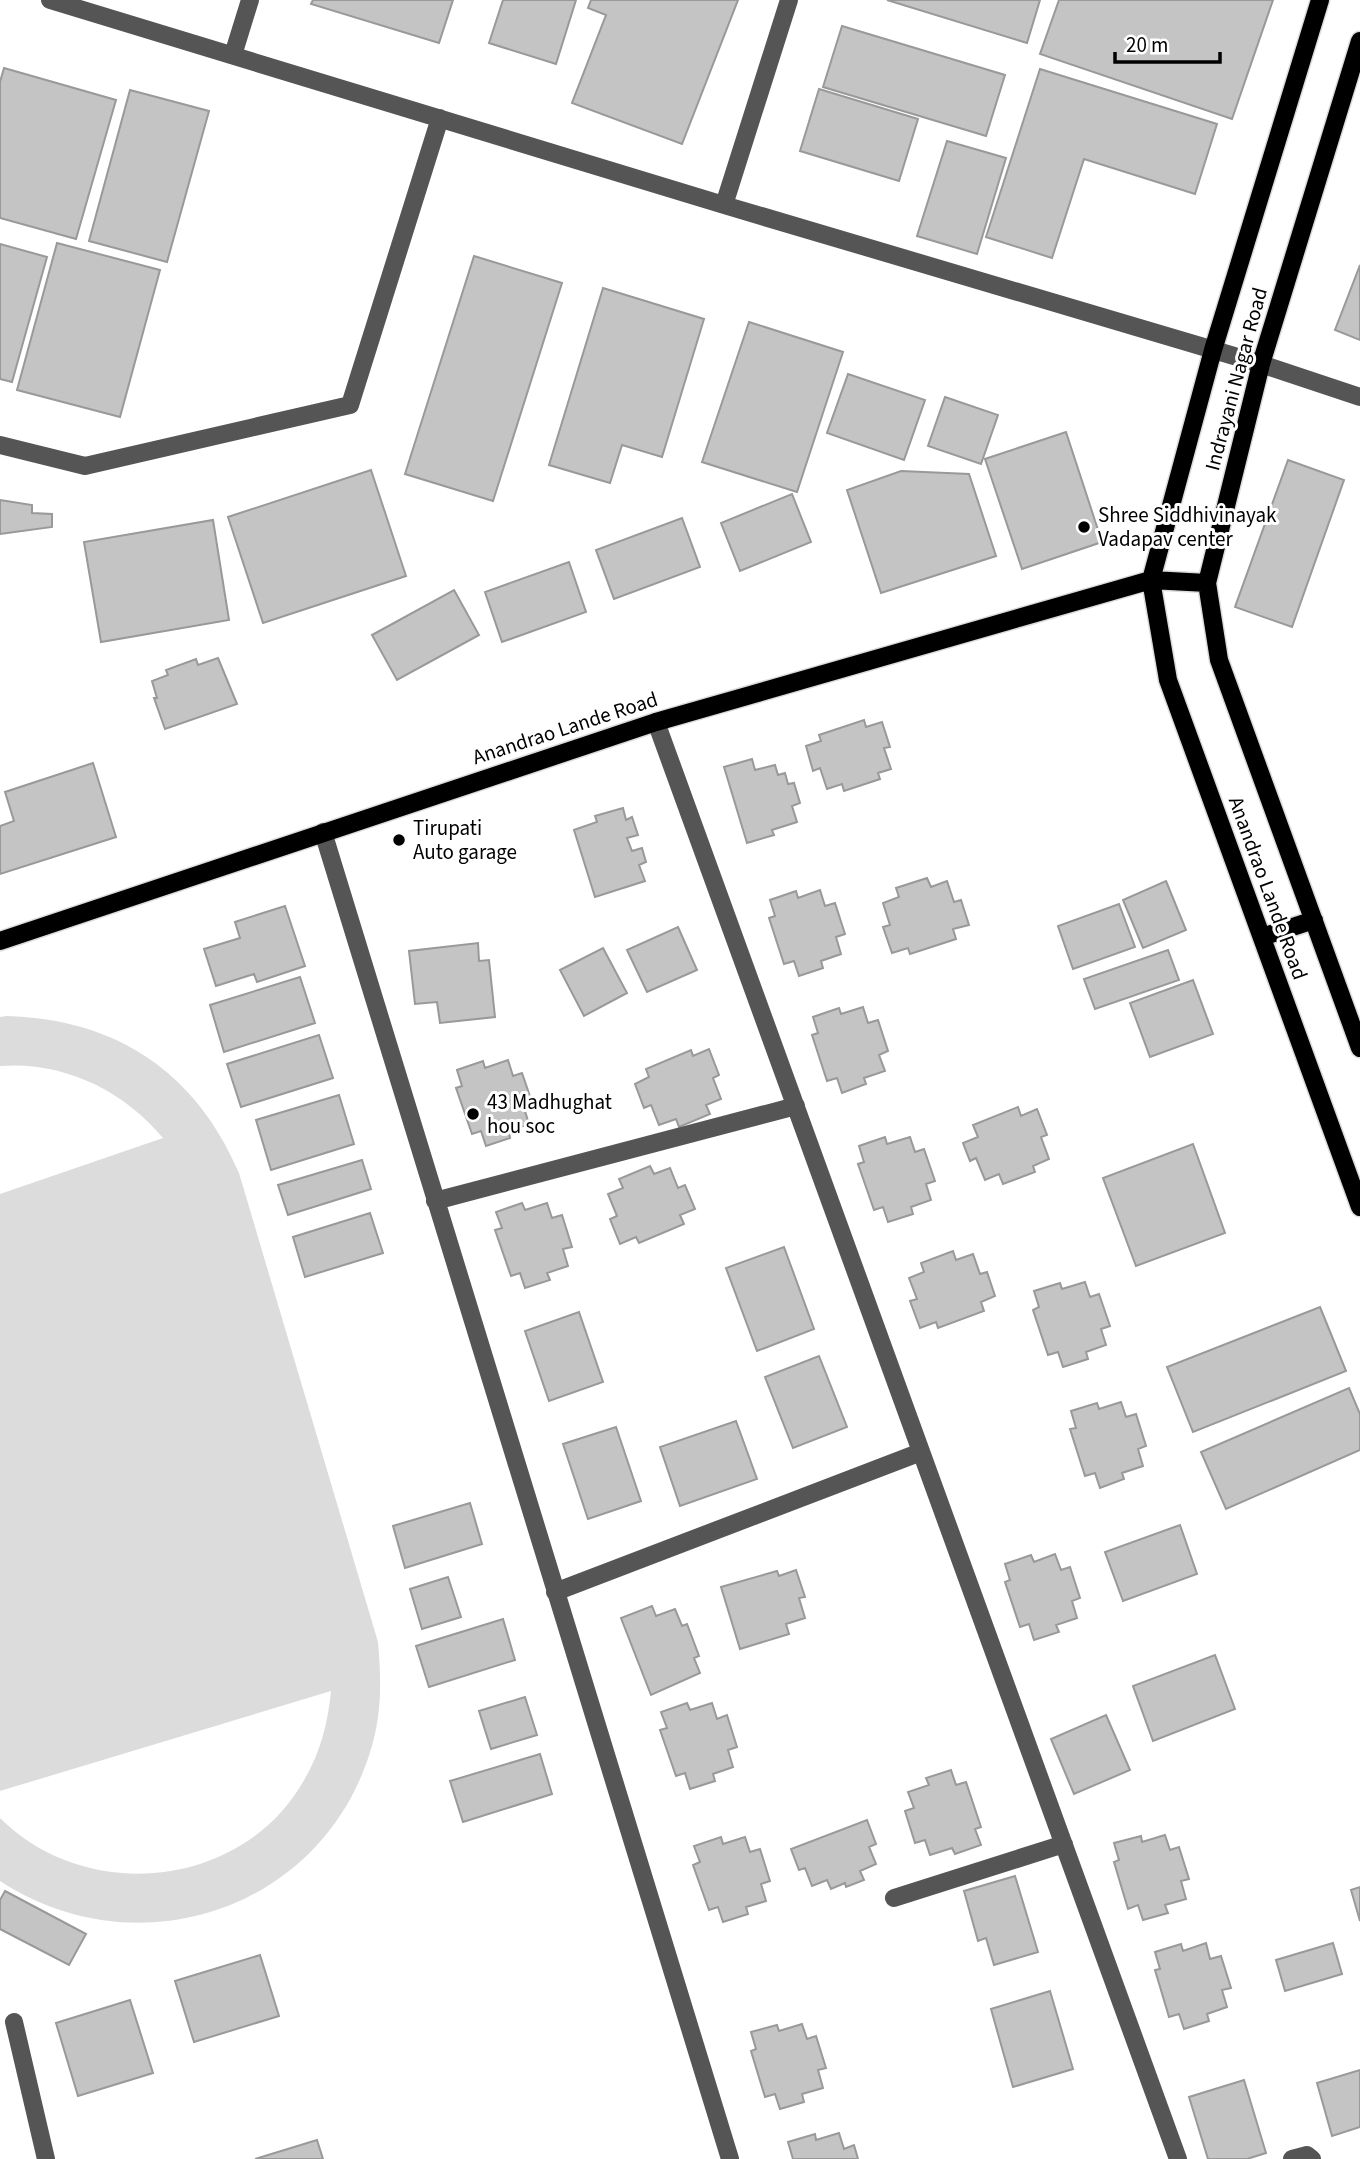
<svg xmlns="http://www.w3.org/2000/svg" width="1360" height="2159" font-family="'Source Sans 3',sans-serif">
  <style>
    .green { fill: #dcdcdc }
    .building { fill: #c4c4c4; stroke: #999; stroke-width: 2 }
    .lines { fill: none; stroke-linecap: round; stroke-linejoin: round }
    .major-casing { stroke: #dbdbdb; stroke-width: 21 }
    .minor { stroke: #555; stroke-width: 18 }
    .major { stroke: #000; stroke-width: 18 }
    .poi-dot { fill: #000; stroke: #fff; stroke-width: 2.5 }
    .labels { text-anchor: middle; stroke-width: 6; stroke-linejoin: round; paint-order: stroke }
    .street-label { font-size: 21px; fill: #000; stroke: #fff }
    .poi-label { font-size: 21px; fill: #000; stroke: #fff; text-anchor: start }
  </style>
  <rect width="100%" height="100%" fill="#fff"/>
  <path class="green" d="M7,1016C116,1019 196,1072 239,1173L378,1642C381,1676 382,1709 373,1742C329,1907 141,1973 0,1881V1818C86,1904 241,1889 303,1782C320,1754 328,1723 331,1691L0,1791V1194L163,1138C123,1090 63,1061 0,1066V1017Z"/>
  <path class="building" d="M313,0H453L439,43L311,4Z
    M503,0H576L556,64L489,43Z
    M591,0H738L682,144L572,103L606,15L588,8Z
    M887,0H1040L1027,43Z
    M1059,0H1273L1232,119L1040,54Z
    M842,26L1005,75L986,136L823,87Z
    M4,68L116,100L76,239L0,218V82Z
    M1040,69L1217,124L1195,194L1084,159L1052,258L986,237Z
    M819,89L918,119L899,181L800,151Z
    M130,90L209,111L167,262L89,241Z
    M947,141L1006,158L977,254L917,236Z
    M57,243L160,270L120,417L17,390Z
    M0,244L47,257L12,382L0,379Z
    M474,256L562,283L493,501L405,474Z
    M1360,265V340L1335,330Z
    M603,288L704,319L662,457L622,445L610,483L549,465Z
    M749,322L843,352L797,492L702,462Z
    M848,374L925,400L904,460L827,433Z
    M945,397L998,415L981,464L928,446Z
    M1066,432L1102,542L1022,569L985,459Z
    M1288,460L1344,480L1292,627L1235,607Z
    M371,470L406,576L263,623L228,517Z
    M901,471L969,474L996,556L881,593L847,490Z
    M792,494L811,542L740,571L721,523Z
    M0,500L32,505V513L52,514V527L0,534Z
    M682,518L700,567L614,599L596,550Z
    M213,520L229,620L101,642L84,542Z
    M569,562L586,612L502,642L485,592Z
    M454,590L479,635L397,680L372,635Z
    M218,658L237,704L165,729L154,698H157L152,681L168,675L166,670L196,659L198,665Z
    M864,720L866,727L882,722L890,747L884,748L891,769L878,773L880,779L844,791L842,784L827,789L820,768L813,771L806,746L821,741L819,735Z
    M752,759L755,770L775,765L778,775L785,773L788,784L794,783L800,803L792,806L797,822L772,830L774,835L747,843L724,767Z
    M93,763L116,837L0,874V826L14,821L5,792Z
    M623,808L626,820L632,817L638,835L627,838L632,851L642,848L646,862L639,865L645,881L595,897L574,830L597,822L595,816Z
    M927,878L931,887L947,881L954,902L961,900L969,925L953,929L956,939L910,954L908,948L892,953L883,927L890,925L883,903L899,897L896,888Z
    M1166,881L1186,930L1143,948L1123,900Z
    M820,890L825,906L835,903L845,934L836,937L841,954L821,961L823,968L799,976L794,961L784,964L769,918L775,916L770,900L796,891L798,898Z
    M1119,904L1135,947L1073,969L1058,926Z
    M285,906L305,966L257,982L254,974L216,986L204,949L240,938L235,922Z
    M678,927L697,970L647,992L627,950Z
    M478,943L479,961L489,960L495,1017L440,1023L437,1002L415,1004L409,951Z
    M603,948L627,993L584,1016L560,970Z
    M1168,950L1179,980L1095,1009L1084,979Z
    M300,977L315,1023L224,1052L210,1005Z
    M1193,980L1213,1034L1150,1057L1130,1003Z
    M863,1007L868,1023L878,1020L888,1051L879,1055L885,1071L864,1078L866,1084L842,1093L837,1078L827,1081L812,1035L818,1033L813,1017L839,1008L841,1014Z
    M319,1035L333,1078L241,1107L227,1064Z
    M709,1049L719,1075L713,1078L721,1099L706,1105L710,1114L679,1127L676,1119L659,1125L651,1105L644,1108L635,1084L649,1077L646,1069L691,1050L693,1056Z
    M508,1060L513,1076L522,1073L533,1105L524,1108L529,1124L509,1131L510,1138L486,1146L481,1131L472,1134L456,1088L462,1086L457,1070L483,1061L485,1068Z
    M339,1095L354,1144L271,1170L256,1120Z
    M1018,1107L1021,1116L1037,1109L1047,1135L1041,1137L1049,1159L1033,1166L1035,1172L1003,1184L999,1174L985,1180L976,1158L970,1161L963,1143L978,1137L973,1125Z
    M885,1137L887,1144L910,1137L915,1152L924,1149L935,1181L926,1184L931,1200L911,1207L913,1214L888,1222L883,1207L874,1210L858,1164L864,1162L859,1146Z
    M1193,1144L1225,1233L1136,1266L1103,1178Z
    M362,1160L371,1189L288,1215L278,1185Z
    M650,1166L654,1174L670,1168L678,1188L685,1185L695,1209L680,1215L684,1224L639,1243L636,1237L620,1244L610,1219L617,1216L608,1194L623,1188L619,1179Z
    M522,1203L525,1210L547,1203L552,1218L562,1215L572,1247L563,1249L568,1266L547,1273L550,1280L525,1288L520,1273L511,1276L495,1230L502,1228L496,1212Z
    M370,1213L383,1253L305,1277L293,1237Z
    M784,1247L814,1329L757,1351L726,1268Z
    M953,1251L956,1260L973,1254L980,1274L987,1272L995,1296L981,1302L984,1311L938,1328L936,1322L920,1328L910,1301L917,1299L909,1278L924,1272L921,1263Z
    M1085,1282L1090,1297L1099,1294L1110,1326L1101,1329L1106,1345L1086,1352L1088,1359L1063,1367L1058,1352L1048,1355L1033,1310L1039,1307L1034,1291L1060,1283L1062,1289Z
    M1320,1307L1346,1371L1193,1432L1167,1367Z
    M579,1312L603,1382L549,1401L525,1331Z
    M819,1356L847,1427L793,1448L765,1377Z
    M1349,1388L1360,1414V1450L1226,1509L1201,1452Z
    M1121,1402L1126,1417L1136,1414L1146,1446L1138,1449L1143,1466L1122,1473L1124,1479L1100,1488L1095,1473L1085,1476L1070,1429L1076,1428L1071,1411L1097,1403L1099,1409Z
    M736,1421L757,1479L680,1506L660,1447Z
    M616,1427L641,1501L588,1519L563,1444Z
    M470,1503L482,1544L405,1568L393,1526Z
    M1180,1525L1197,1574L1123,1601L1105,1552Z
    M1055,1554L1061,1570L1070,1567L1080,1598L1072,1601L1077,1618L1056,1625L1059,1632L1034,1640L1029,1624L1020,1627L1005,1582L1010,1580L1005,1564L1031,1555L1034,1562Z
    M796,1570L805,1597L799,1598L805,1618L786,1624L789,1634L740,1649L721,1587L777,1571L779,1576Z
    M448,1577L461,1617L422,1629L410,1589Z
    M652,1606L656,1616L675,1609L682,1626L687,1624L699,1656L694,1658L700,1673L651,1695L621,1618Z
    M503,1619L515,1660L429,1687L416,1646Z
    M1215,1655L1235,1709L1153,1741L1133,1686Z
    M525,1697L537,1735L491,1749L479,1711Z
    M687,1703L690,1710L712,1703L717,1719L727,1715L737,1747L728,1750L733,1767L713,1774L715,1781L690,1789L685,1773L676,1776L660,1730L667,1728L661,1712Z
    M1106,1715L1130,1770L1074,1794L1051,1739Z
    M540,1754L552,1794L463,1822L450,1781Z
    M951,1770L956,1785L966,1782L981,1827L975,1829L981,1845L955,1854L952,1848L930,1855L925,1840L915,1843L905,1811L914,1808L908,1792L929,1785L926,1778Z
    M867,1820L876,1844L869,1847L876,1864L860,1871L864,1880L846,1887L845,1883L831,1889L827,1880L812,1886L805,1868L799,1870L791,1849Z
    M1165,1835L1170,1850L1179,1847L1189,1879L1181,1881L1186,1899L1165,1905L1168,1913L1143,1920L1138,1905L1128,1909L1114,1862L1119,1860L1114,1843L1141,1836L1142,1842Z
    M721,1837L723,1844L745,1837L750,1852L760,1849L770,1881L761,1884L766,1901L746,1907L748,1914L723,1922L718,1907L709,1910L693,1865L700,1862L694,1846Z
    M1015,1876L1038,1952L994,1965L986,1938L978,1941L964,1891Z
    M1360,1887V1921L1351,1890Z
    M5,1891L86,1934L69,1965L0,1929V1900Z
    M1206,1943L1210,1959L1221,1956L1231,1988L1222,1990L1227,2007L1207,2014L1209,2021L1184,2029L1179,2014L1169,2017L1155,1970L1160,1969L1155,1952L1181,1944L1183,1951Z
    M1333,1943L1342,1974L1285,1991L1276,1960Z
    M260,1955L279,2016L194,2042L175,1981Z
    M1050,1991L1073,2069L1013,2087L991,2009Z
    M130,2000L153,2073L78,2096L56,2023Z
    M802,2024L807,2039L816,2036L826,2068L818,2070L823,2088L802,2094L804,2102L780,2109L775,2094L765,2097L751,2051L756,2049L751,2032L777,2025L779,2031Z
    M1360,2070V2127L1332,2136L1317,2083Z
    M1244,2080L1266,2153L1247,2159H1208L1189,2097Z
    M839,2133L844,2149L854,2145L858,2159H793L788,2142L815,2134L816,2140Z
    M317,2140L323,2159H255Z"/>
  <g class="lines">
    <g class="major-casing">
      <path id="major" d="M1320,0L1213,350L1151,580L1168,680L1360,1207
        M1360,41L1261,364L1207,583L1219,660L1360,1048
        M1262,937L1314,920
        M0,941L656,722L1151,580L1207,583"/>
    </g>
    <path class="minor" d="M50,0L724,205L1261,364L1360,397
      M233,55L250,0
      M724,205L789,0
      M0,445L85,466L350,405L440,118
      M656,722L1178,2159
      M323,832L730,2159
      M435,1201L796,1106
      M555,1592L921,1452
      M894,1898L1064,1844
      M14,2022L46,2159
      M1292,2159L1307,2155L1312,2159"/>
    <use href="#major" class="major"/>
  </g>
  <g class="poi-dot">
    <circle cx="1084" cy="527" r="7"/>
    <circle cx="399" cy="840" r="7"/>
    <circle cx="473" cy="1114" r="7"/>
  </g>
  <g class="labels">
    <g class="street-label">
      <text transform="translate(1236 379) rotate(-75)" y="7">Indrayani Nagar Road</text>
      <text transform="translate(565 728) rotate(-18)" y="7">Anandrao Lande Road</text>
      <text transform="translate(1268 888) rotate(70)" y="7">Anandrao Lande Road</text>
    </g>
    <g class="poi-label">
      <text x="1098" y="522">Shree Siddhivinayak<tspan x="1098" dy="24">Vadapav center</tspan></text>
      <text x="413" y="835">Tirupati<tspan x="413" dy="24">Auto garage</tspan></text>
      <text x="487" y="1109">43 Madhughat<tspan x="487" dy="24">hou soc</tspan></text>
    </g>
  </g>
  <path d="M1115 52v10h105v-10" fill="none" stroke="#000000" stroke-width="3.5"/>
  <text x="1126" y="52" font-size="21" fill="#000000" stroke="#ffffff" stroke-width="5" paint-order="stroke">20 m</text>
</svg>
